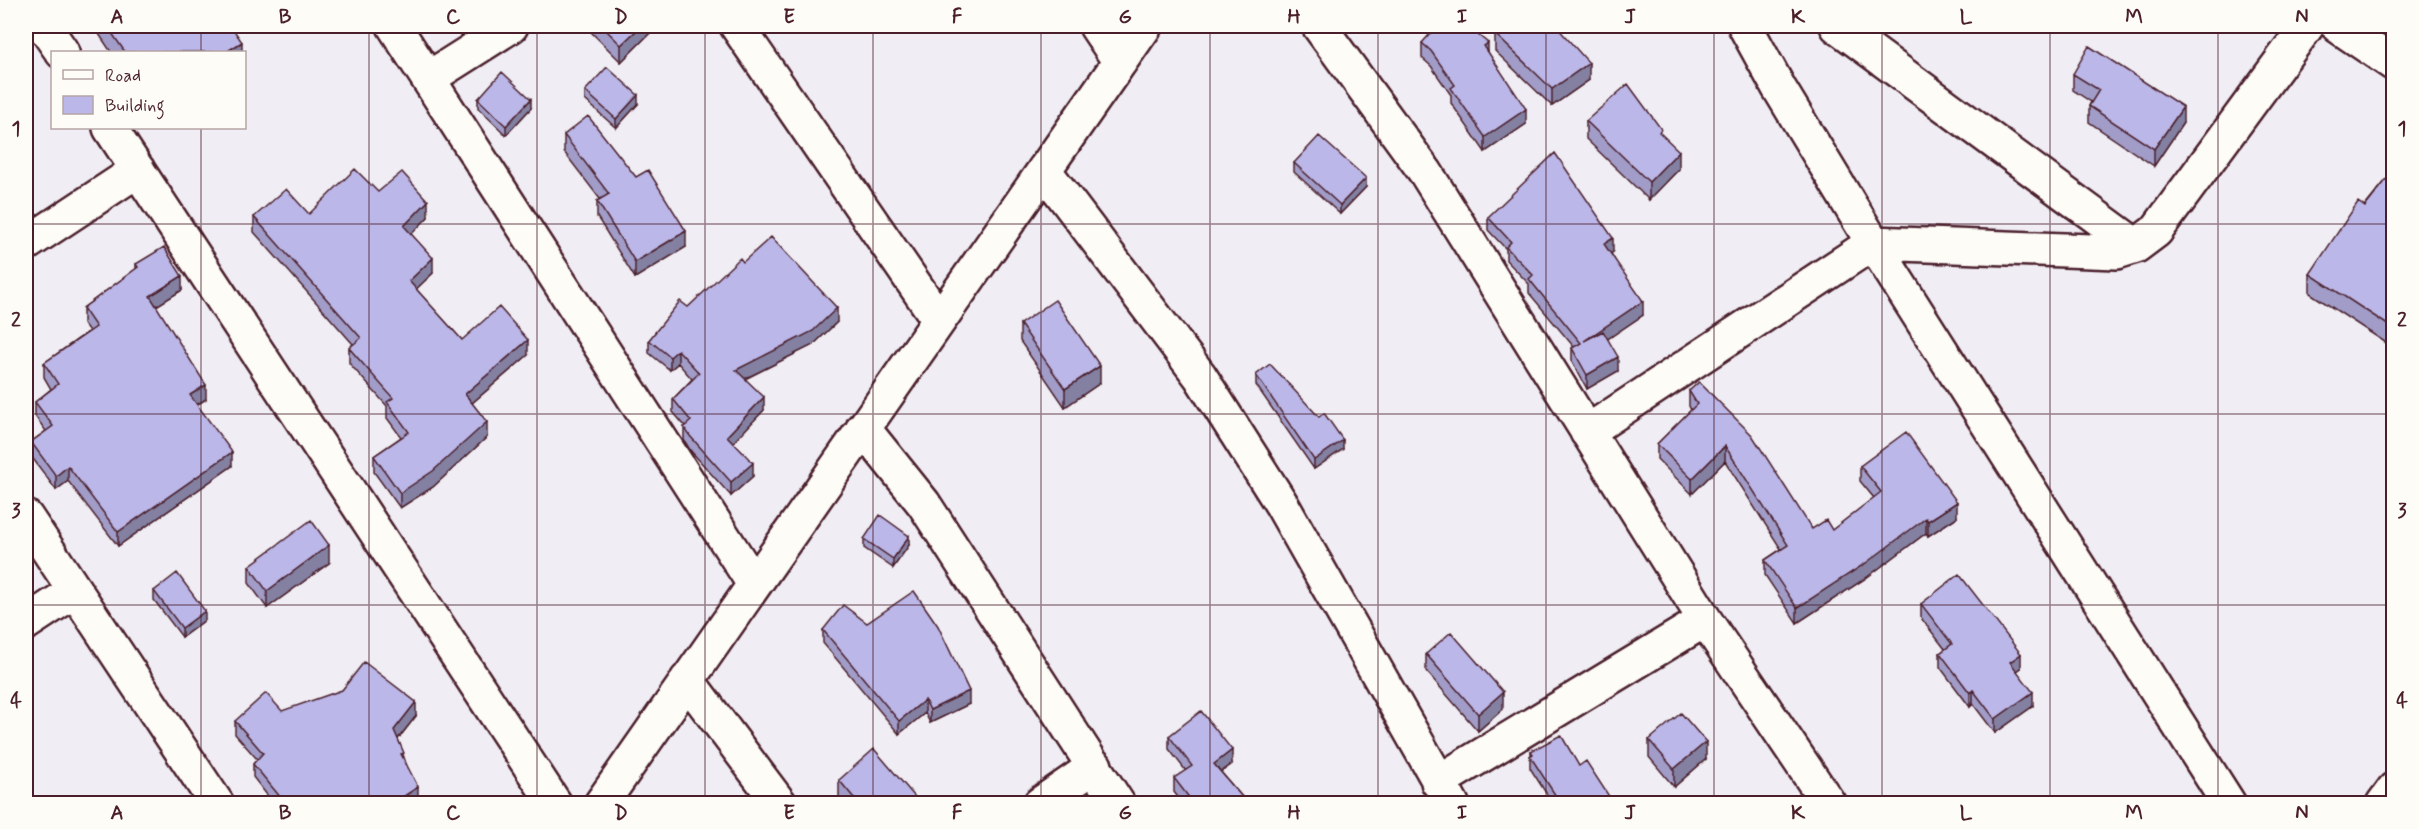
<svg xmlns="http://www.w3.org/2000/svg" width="2419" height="829" font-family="Mynerve,sans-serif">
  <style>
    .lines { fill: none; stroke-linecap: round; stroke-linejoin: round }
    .street-casing { stroke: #4a1f2b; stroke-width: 38 }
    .street { stroke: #fdfcf7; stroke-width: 33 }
    .wall { fill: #a19dc8; stroke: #4a1f2b; stroke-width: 1.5 }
    .shaded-wall { fill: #8380a2; stroke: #4a1f2b; stroke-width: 1.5 }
    .building { fill: #bbb7e8; stroke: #4a1f2b; stroke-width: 1.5 }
    .grid { fill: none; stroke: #4a1f2b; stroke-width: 1.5; stroke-opacity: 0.55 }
    .neatline { fill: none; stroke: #4a1f2b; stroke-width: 2 }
    .grid-label { font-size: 20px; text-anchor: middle; font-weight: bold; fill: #4a1f2b }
  </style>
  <rect width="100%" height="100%" fill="#f0eef4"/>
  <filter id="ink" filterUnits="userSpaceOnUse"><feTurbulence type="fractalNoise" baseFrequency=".0167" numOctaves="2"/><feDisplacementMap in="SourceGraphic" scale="12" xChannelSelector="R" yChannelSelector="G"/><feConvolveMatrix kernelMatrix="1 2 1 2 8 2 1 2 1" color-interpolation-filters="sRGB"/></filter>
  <g filter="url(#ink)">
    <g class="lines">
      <g class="street-casing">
        <path id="street" d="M44,26L62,52
          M394,26L754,584
          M737,26L939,320
          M1096,26L1120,62
          M1319,26L1426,173L1705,620L1829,804
          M1745,26L1779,88L1873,243L2229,804
          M1837,26L2136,246
          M2338,26L2394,64
          M429,78L511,26
          M110,128L555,804
          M1044,170L1200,376L1282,505L1452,804
          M26,244L138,170
          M863,428L924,504L1118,804
          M1587,432L1873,243L2117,252L2136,246L2156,231L2307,26
          M26,517L217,804
          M26,623L73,592
          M687,680L780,804
          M1438,782L1705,620
          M601,804L1145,26
          M1040,804L1095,766
          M2383,804L2394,789"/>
      </g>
      <use href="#street" class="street"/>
    </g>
    <path class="wall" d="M97,26H231L242,52H111L97,31Z
      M586,26H654V29L621,62L586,27Z
      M2130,26H2143L2138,31Z
      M1495,34L1589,80L1552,106L1495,51Z
      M1422,43L1488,52L1526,124L1485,152L1451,103V95L1431,66L1422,58Z
      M2073,74L2183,123L2154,166L2089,122V106L2091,102L2073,90Z
      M585,91L638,104L616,128L585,100Z
      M478,99L531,108L506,135L478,108Z
      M1586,121L1661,134L1679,169L1649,200L1586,139Z
      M564,135L686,247L635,278L597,217V201L600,199L564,152Z
      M1294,163L1366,187L1340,214L1294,172Z
      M2394,170V348L2310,293V274Z
      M378,192L428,217L411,234L433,273L416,289L462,340L528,355L472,403L487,437L433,487L400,508L374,472V456L401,437L387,418V406L349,363V348L353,344L254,232V217L309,214Z
      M1488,217L1613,252L1611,253L1643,315L1607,339L1618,371L1587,389L1572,361V348L1574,347L1529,293V284L1506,260V249L1488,230Z
      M743,262L837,322L813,345L745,379L764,410L733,442L753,476L731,496L690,450L684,440V427L685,426L673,412V399L692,379L678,363L670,370L649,353V340Z
      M136,264L182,290L156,306L206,399L197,405L232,466L118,546L68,481L56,490L31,456V442L46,431L35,416V402L51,389L44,377V363L89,331L83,323V308L136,269Z
      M1020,324L1100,383L1065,407L1020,341Z
      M1256,375L1343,449L1314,469L1256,385Z
      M1689,391L1812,529L1832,530L1874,498L1860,481V466L1957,517L1928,536L1926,533L1866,578L1797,623L1765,575V560L1781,549L1725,461L1692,494L1657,459V444L1691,410L1689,406Z
      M864,539L909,545L893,568L864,548Z
      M329,563L267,608L249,583V566Z
      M154,591L205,620L182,637L154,600Z
      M1921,604L2021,668L2017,671L2033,706L1995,733L1973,704L1970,707L1940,667V653L1945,649L1921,618Z
      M867,623L969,704L930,723L925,713L899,734L823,643V630Z
      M1426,654L1503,709L1478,731L1426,671Z
      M282,711L416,716L398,739L418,800L413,804H274L253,777V764L257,759L235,734V721Z
      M1169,736L1232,764L1221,772L1248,804H1183L1174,792V778L1186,771L1169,749Z
      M1649,740L1706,759L1674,787L1649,757Z
      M1531,751L1579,766L1614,804H1553L1530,768V756L1531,755Z
      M839,780L921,804H844L839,798Z"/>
    <path class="shaded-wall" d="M641,26H654V29L621,62V45Z
      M2138,26H2143L2138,31Z
      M242,42V52H226Z
      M1488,43V58L1484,46Z
      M1589,63V80L1552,106V89Z
      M638,95V104L616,128V119Z
      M531,99V108L506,135V126Z
      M2183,107V123L2154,166V149Z
      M1526,109V124L1485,152V137Z
      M1679,151V169L1649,200V182Z
      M1366,178V187L1340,214V205Z
      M428,201V217L404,242V226Z
      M686,231V247L635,278V262Z
      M1613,238V252L1604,258V244Z
      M433,258V273L409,296V281Z
      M182,276V290L150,310V296Z
      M1643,301V315L1584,355V341Z
      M837,308V322L813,345L736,383V370Z
      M528,340V355L465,409V394Z
      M678,350V363L670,370V357Z
      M1618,357V371L1587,389V375Z
      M1100,366V383L1065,407V389Z
      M206,385V399L190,409V395Z
      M764,397V410L727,449V436Z
      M487,422V437L433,487L400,508V493Z
      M1343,440V449L1314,469V460Z
      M1725,446V461L1692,494V479Z
      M232,452V466L118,546V532Z
      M753,463V476L731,496V482Z
      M68,466V481L56,490V476Z
      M1957,502V517L1928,536V521Z
      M1926,518V533L1866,578L1797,623V608Z
      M909,536V545L893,568V559Z
      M329,545V563L267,608V591Z
      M205,611V620L182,637V628Z
      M2021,654V668L2010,676V662Z
      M1973,690V704L1970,707V693Z
      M969,691V704L930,723V710Z
      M1503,692V709L1478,731V714Z
      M2033,692V706L1995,733V719Z
      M925,700V713L899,734V721Z
      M416,702V716L394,744V730Z
      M1706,742V759L1674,787V769Z
      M1232,750V764L1214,777V764Z
      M418,787V800L413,804H392Z"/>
    <path class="building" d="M107,26H231L242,42L226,52H125Z
      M602,26H641L621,45Z
      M1437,26H1467L1488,43L1484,46L1526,109L1485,137L1451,88L1455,85L1431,51L1422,43Z
      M1505,26H1556L1589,63L1552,89L1495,34Z
      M2089,46L2183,107L2154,149L2089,106L2099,90L2073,74Z
      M607,67L638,95L616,119L585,91Z
      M502,72L531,99L506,126L478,99Z
      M1628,84L1661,129L1659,132L1679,151L1649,182L1586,121Z
      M588,116L636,177L648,170L686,231L635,262L597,201L609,194L564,135Z
      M1319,136L1366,178L1340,205L1294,163Z
      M1555,153L1613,238L1604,244L1643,301L1584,341L1603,331L1618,357L1587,375L1572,348L1581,343L1529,279L1533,275L1506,247L1511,242L1488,217Z
      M355,169L378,192L402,172L428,201L404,226L433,258L409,281L462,340L499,307L528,340L465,394L487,422L433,471L400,493L374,456L409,432L387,402L393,398L349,348L361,338L254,217L286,189L309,214Z
      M2394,170V329L2310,274L2358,202L2365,207Z
      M771,237L837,308L813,331L736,370L764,397L727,436L753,463L731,482L690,436L684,427L691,421L673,399L699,373L678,350L670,357L649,340L680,301L688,307L740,258L743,262Z
      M164,247L182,276L150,296L206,385L190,395L232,452L118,532L68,466L56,476L31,442L53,426L35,402L58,384L44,363L96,327L83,308L138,267L136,264Z
      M1055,300L1100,366L1065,389L1020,324Z
      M1270,364L1319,417L1324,413L1343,440L1314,460L1256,375Z
      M1699,382L1752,435L1812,529L1826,520L1832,530L1881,492L1860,466L1906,432L1957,502L1928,521L1926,518L1866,563L1797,608L1765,560L1788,545L1725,446L1692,479L1657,444L1697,404L1689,391Z
      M880,515L909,536L893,559L864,539Z
      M311,520L329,545L267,591L249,566Z
      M177,573L205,611L182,628L154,591Z
      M1959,574L2021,654L2010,662L2033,692L1995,719L1973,690L1970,693L1940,653L1952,644L1921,604Z
      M914,591L938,626L969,691L930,710L925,700L899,721L823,630L843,605L867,623Z
      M1451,632L1503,692L1478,714L1426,654Z
      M364,662L416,702L394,730L404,753L401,754L418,787L392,804H286L253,764L263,753L235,721L266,693L282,711L342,690Z
      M1201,711L1232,750L1214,764L1248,804H1194L1174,778L1192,766L1169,736Z
      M1681,713L1706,742L1674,769L1649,740Z
      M1561,735L1579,766L1586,761L1614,804H1561L1530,756L1533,754L1531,751Z
      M874,749L921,804H859L839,780Z
      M1078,797L1083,804H1068Z"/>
  </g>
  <path class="grid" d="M201,26V52M369,26V804M537,26V804M705,26V804M873,26V804M1041,26V804M1210,26V804M1378,26V804M1546,26V804M1714,26V804M1882,26V804M2050,26V804M2218,26V804M201,128V804M26,224H2394M26,414H2394M26,605H2394"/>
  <rect width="2419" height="829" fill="none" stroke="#fdfcf7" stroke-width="66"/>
  <rect x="51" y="51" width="195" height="78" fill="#fdfcf7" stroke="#b5a4a5" stroke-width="1.5"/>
  <rect x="63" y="70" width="30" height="9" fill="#fdfcf7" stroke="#b5a4a5" stroke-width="1.5"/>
  <text x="105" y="81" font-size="18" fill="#4a1f2b">Road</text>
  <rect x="63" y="96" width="30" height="18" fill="#bbb7e8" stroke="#b5a4a5" stroke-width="1.5"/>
  <text x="105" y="111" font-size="18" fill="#4a1f2b">Building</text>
  <rect x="33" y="33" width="2353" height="763" class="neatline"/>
  <g class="grid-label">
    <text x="117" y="23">A</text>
    <text x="285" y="23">B</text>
    <text x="453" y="23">C</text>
    <text x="621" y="23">D</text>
    <text x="789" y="23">E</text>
    <text x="957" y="23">F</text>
    <text x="1125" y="23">G</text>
    <text x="1294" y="23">H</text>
    <text x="1462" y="23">I</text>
    <text x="1630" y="23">J</text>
    <text x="1798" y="23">K</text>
    <text x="1966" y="23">L</text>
    <text x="2134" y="23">M</text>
    <text x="2302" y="23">N</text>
    <text x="16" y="135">1</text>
    <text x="2402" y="135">1</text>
    <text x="16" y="326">2</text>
    <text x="2402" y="326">2</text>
    <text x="16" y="517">3</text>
    <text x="2402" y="517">3</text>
    <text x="16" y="707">4</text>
    <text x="2402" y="707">4</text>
    <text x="117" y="819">A</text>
    <text x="285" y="819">B</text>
    <text x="453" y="819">C</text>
    <text x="621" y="819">D</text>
    <text x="789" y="819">E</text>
    <text x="957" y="819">F</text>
    <text x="1125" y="819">G</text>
    <text x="1294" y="819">H</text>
    <text x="1462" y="819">I</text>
    <text x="1630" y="819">J</text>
    <text x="1798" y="819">K</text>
    <text x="1966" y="819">L</text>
    <text x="2134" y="819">M</text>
    <text x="2302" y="819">N</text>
  </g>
</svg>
